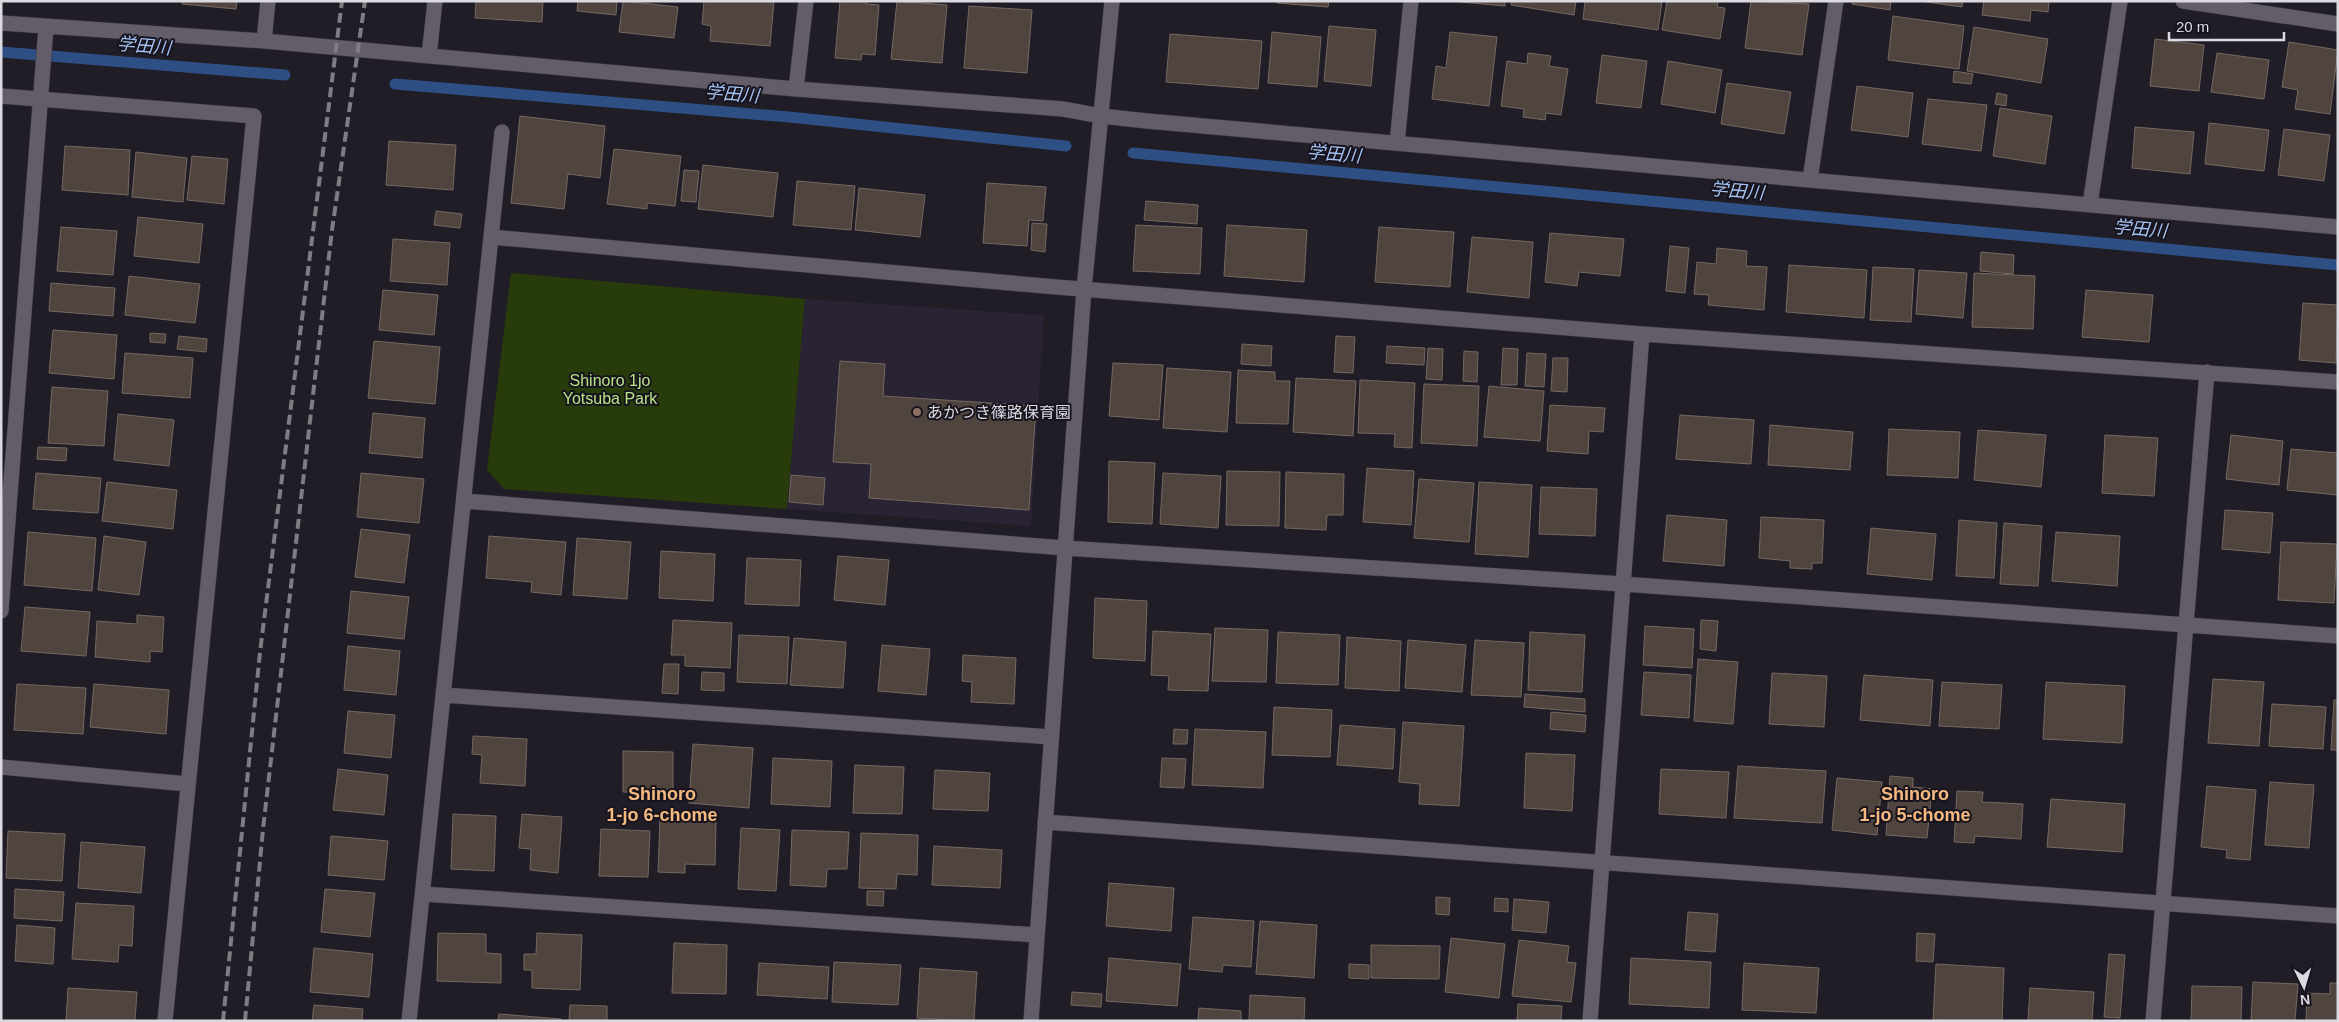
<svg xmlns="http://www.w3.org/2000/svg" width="2339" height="1022" font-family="Arial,'Noto Sans JP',sans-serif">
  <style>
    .education { fill: #292333 }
    .green { fill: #273b0b }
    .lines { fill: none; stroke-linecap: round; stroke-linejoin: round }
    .stream { stroke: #2d4f83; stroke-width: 11 }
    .building { fill: #50453e; stroke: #746861 }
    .minor-casing { stroke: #3d3a42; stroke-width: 16 }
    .minor { stroke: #625d69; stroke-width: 15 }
    .rail { stroke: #7f7c84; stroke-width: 4; stroke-dasharray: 10 5; stroke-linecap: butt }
    .education-dot { fill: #8d6e63; stroke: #18141e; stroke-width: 2 }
    .labels { text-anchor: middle; stroke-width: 4; stroke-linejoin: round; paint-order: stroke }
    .park-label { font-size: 16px; fill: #b8e288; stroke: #18141e }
    .poi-label { font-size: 16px; fill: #dcdae1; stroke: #18141e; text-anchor: start }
    .water-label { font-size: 18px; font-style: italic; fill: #a3c2f2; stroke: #18141e }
    .neighbourhood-label { font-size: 18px; font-weight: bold; fill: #f4b880; stroke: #18141e }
  </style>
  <rect width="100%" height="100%" fill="#211d27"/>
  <path class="education" d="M805,299L1044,315L1031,526L787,509Z"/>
  <path class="green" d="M511,273L805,299L787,509L504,489L487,470Z"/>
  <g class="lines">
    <path class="stream" d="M1,52L285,75
      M395,84L789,117L1066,146
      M1133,153L2338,265"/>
  </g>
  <path class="building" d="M183,1H237L236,9L182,4Z
    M476,1H543L542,22L475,18Z
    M578,1H617L616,15L577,11Z
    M623,1L678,7L674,38L619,32Z
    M704,1H774L770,46L710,41L711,26L702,24Z
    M840,1H867L866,4L879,5L875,55L862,54L861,60L835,58Z
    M897,1L947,5L942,63L891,59Z
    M1277,1H1329L1328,7L1277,3Z
    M1450,1H1505V6Z
    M1512,1H1576L1574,15L1511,5Z
    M1585,1H1662L1658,30L1583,19Z
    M1667,1H1718L1717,7L1725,8L1720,39L1662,30Z
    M1751,1L1809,4L1802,55L1745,48Z
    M1853,1H1891L1890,10L1852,4Z
    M1920,1H1963L1962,7Z
    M1984,1H2049L2048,12L2031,10L2030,21L1982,15Z
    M969,6L1032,10L1027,73L964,68Z
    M1893,16L1964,26L1959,69L1888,60Z
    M1329,26L1376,30L1371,86L1324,81Z
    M1974,27L2048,39L2041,83L1967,71Z
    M1272,32L1321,37L1317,87L1268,83Z
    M1450,32L1497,37L1489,106L1432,99L1436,66L1446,68Z
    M1170,34L1262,41L1258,89L1166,82Z
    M2155,39L2204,45L2199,91L2150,86Z
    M2289,42L2338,50L2330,114L2295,109L2298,90L2282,87Z
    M1528,53L1551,56L1549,66L1568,69L1561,115L1546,113L1545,120L1523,117L1524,109L1501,106L1507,61L1527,64Z
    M2217,53L2269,60L2264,99L2211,92Z
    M1602,55L1647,61L1641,108L1596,103Z
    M1668,61L1722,70L1715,113L1661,104Z
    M1954,71L1973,74L1971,84L1953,82Z
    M1727,83L1791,92L1784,134L1721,124Z
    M1857,86L1913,93L1908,137L1851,130Z
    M1997,93L2007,95L2006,106L1995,104Z
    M1928,99L1987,105L1981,151L1922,144Z
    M2000,108L2052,116L2045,164L1993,156Z
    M520,116L605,126L600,178L568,174L564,209L511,203Z
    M2209,123L2269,130L2264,171L2205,164Z
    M2135,127L2194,132L2190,174L2132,168Z
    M2284,129L2330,135L2324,181L2278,175Z
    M389,141L456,145L453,190L386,185Z
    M65,146L130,150L128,195L62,190Z
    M614,149L681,156L675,206L647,203V209L607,204Z
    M136,152L187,158L183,202L132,197Z
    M192,156L228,159L224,204L187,200Z
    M703,165L778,173L773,217L698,209Z
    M684,170L699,171L696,202L681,201Z
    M797,181L855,186L851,230L793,225Z
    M987,183L1046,187L1043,221L1029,220L1027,246L983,243Z
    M859,188L925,195L920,237L855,230Z
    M1146,201L1198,205L1197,224L1144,220Z
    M436,211L462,214L460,228L434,225Z
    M138,217L203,224L199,263L134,256Z
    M1032,223L1047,224L1045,252L1031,250Z
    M1136,225L1202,228L1200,274L1133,271Z
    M1227,225L1307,230L1304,282L1224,276Z
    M61,227L117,231L113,275L57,271Z
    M1379,227L1454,232L1450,287L1375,282Z
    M1550,233L1624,239L1620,276L1579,272L1577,286L1545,282Z
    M1472,237L1533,242L1529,298L1467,292Z
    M393,239L450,243L447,285L390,281Z
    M1670,246L1689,248L1685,293L1666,291Z
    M1717,248L1747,251L1746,266L1767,267L1764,310L1708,305L1709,295L1694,294L1697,262L1716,264Z
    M1981,252L2014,255L2013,274L1980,271Z
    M1789,265L1867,270L1864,318L1786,312Z
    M1873,267L1914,269L1911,322L1870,320Z
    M1919,270L1967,273L1963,318L1916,314Z
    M1974,273L2035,276L2033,329L1972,327Z
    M129,276L200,284L195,323L125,315Z
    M51,283L115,288L113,316L49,311Z
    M383,290L438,295L434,335L379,330Z
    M2086,290L2153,295L2149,342L2082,337Z
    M2303,303L2338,305L2336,363L2299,360Z
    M53,330L117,335L114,379L49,373Z
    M150,333L166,334L165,343L150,342Z
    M179,336L207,339L206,352L177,349Z
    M1336,336L1355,337L1353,373L1334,372Z
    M374,341L440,347L435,404L368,398Z
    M1242,344L1272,346L1271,366L1241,364Z
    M1387,346L1425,348L1424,365L1386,363Z
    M1428,348L1443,349L1442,380L1426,379Z
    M1503,348L1518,349L1517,385H1501Z
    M1464,351L1478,352L1477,382L1463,381Z
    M125,353L193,358L190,398L122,393Z
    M1527,353L1546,354L1544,387L1525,386Z
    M1553,358H1568L1567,392L1551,391Z
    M840,361L885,364L883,396L1036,406L1029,510L869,498L871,464L833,462Z
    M1113,363L1163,365L1159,420L1109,416Z
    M1167,368L1231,372L1227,432L1163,428Z
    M1238,370L1275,372V381H1290L1288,424L1236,423Z
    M1296,378L1356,381L1353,436L1293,432Z
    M1360,380L1415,383L1412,448L1394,447L1395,434L1358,433Z
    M1424,384L1479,386L1477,446L1421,443Z
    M1489,386L1544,391L1540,441L1484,437Z
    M52,387L108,391L104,446L48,443Z
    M1550,405L1605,408L1603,432L1589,431L1588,454L1547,451Z
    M373,413L425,418L422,458L369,453Z
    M118,414L174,420L169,466L114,460Z
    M1680,415L1754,420L1751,464L1676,459Z
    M1770,425L1853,432L1850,470L1768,465Z
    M1889,429L1960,432L1958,478L1887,475Z
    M1978,430L2046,435L2041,487L1974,480Z
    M2105,435L2158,438L2154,496L2102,493Z
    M2231,435L2283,441L2279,485L2226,479Z
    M38,447L67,448L66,461L37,459Z
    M2291,449L2338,453V495L2287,490Z
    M1109,461L1155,463L1152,524L1108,522Z
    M1367,468L1414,471L1411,525L1363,522Z
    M1227,471L1280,472L1279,526L1226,525Z
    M1286,472L1344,474L1343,515H1327L1326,530L1285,528Z
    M36,473L101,478L98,513L33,509Z
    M361,473L424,479L419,523L357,517Z
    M1163,473L1221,476L1218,528L1160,524Z
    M791,475L825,478L823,505L789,502Z
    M1419,479L1474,483L1469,542L1414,538Z
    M107,482L177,490L173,529L102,521Z
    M1479,482L1532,485L1528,557L1475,554Z
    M1541,487L1597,489L1595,536L1539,534Z
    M2225,510L2273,513L2270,553L2222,549Z
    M1667,515L1727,520L1724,566L1663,561Z
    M1761,517L1824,520L1822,563H1812V569L1790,568V561L1759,558Z
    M1959,520L1997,523L1994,578L1956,576Z
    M2004,523L2042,526L2038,586L2000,584Z
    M1871,528L1936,534L1932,580L1867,574Z
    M361,529L410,535L404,583L355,577Z
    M28,532L96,538L92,591L24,585Z
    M2056,532L2120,536L2117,586L2052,581Z
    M104,536L146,542L139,595L98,590Z
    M489,536L566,542L561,595L531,592L532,582L486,578Z
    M577,538L631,542L627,599L573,595Z
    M2281,542L2337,544L2334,603L2278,600Z
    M661,551L715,554L713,601L659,598Z
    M838,556L889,560L885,605L834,600Z
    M747,558L801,560L799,606L745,604Z
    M351,591L409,597L404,639L347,633Z
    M1095,598L1147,601L1145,661L1093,658Z
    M25,607L90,612L86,656L21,651Z
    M137,615L164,617L162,652L150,651V662L95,657L97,621L137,624Z
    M673,620L732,623L730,668L685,666V655H671Z
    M1701,620L1718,621L1716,651L1700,649Z
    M1645,626L1694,629L1692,668L1643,665Z
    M1215,628L1268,630L1266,682L1212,681Z
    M1153,631L1211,634L1208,691L1168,690L1169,676L1151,675Z
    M1278,632L1340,635L1338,685L1276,683Z
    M1530,632L1585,635L1582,692L1528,690Z
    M739,635L789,637L787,684L737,682Z
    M1347,637L1401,641L1399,691L1345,688Z
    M794,638L846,642L843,688L790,685Z
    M1408,640L1466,645L1462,692L1405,688Z
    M1475,640L1524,643L1521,697L1471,695Z
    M882,645L930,649L926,695L878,691Z
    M348,646L400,651L396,695L344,690Z
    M963,655L1016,658L1014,704L971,702L972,682L962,681Z
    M1698,659L1738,662L1733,724L1694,721Z
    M664,664H679L678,694L662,693Z
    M702,672L724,673V691L701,690Z
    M1644,672L1691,675L1689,718L1641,715Z
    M1772,673L1827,676L1824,727L1769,724Z
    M1864,675L1933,680L1930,726L1860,720Z
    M2213,679L2264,682L2259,746L2208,743Z
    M1942,682L2002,685L1999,729L1939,726Z
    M2046,682L2125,686L2122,743L2043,739Z
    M17,684L86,688L83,734L14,730Z
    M94,684L169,690L166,734L90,727Z
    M1525,694L1585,699V712L1524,707Z
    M2334,700H2338V750H2331Z
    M2272,704L2326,707L2323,749L2269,746Z
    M1274,707L1332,710L1330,757L1272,755Z
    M348,711L395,715L391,758L344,753Z
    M1551,712L1586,715L1585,732L1550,729Z
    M1403,722L1464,726L1459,806L1419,804L1420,784L1399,782Z
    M1340,725L1395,729L1393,769L1337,765Z
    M1174,729L1188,730L1187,744H1173Z
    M1195,729L1266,732L1263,788L1192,785Z
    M473,736L527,739L525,786L480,783L482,755L472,754Z
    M693,744L753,748L749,808L689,803Z
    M623,751L673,752V793L623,792Z
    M1526,753L1575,755L1572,811L1524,808Z
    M773,758L832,761L830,807L771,804Z
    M1162,758L1186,759L1184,788L1160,787Z
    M855,765L904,767L902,814L853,813Z
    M1738,766L1826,771L1822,823L1734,818Z
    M338,769L388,775L384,815L333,810Z
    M1661,769L1729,772L1726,818L1659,814Z
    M935,770L990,773L988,811L933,809Z
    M1890,776L1913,778V787L1932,789L1927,838L1886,835Z
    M1837,778L1882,782L1877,835L1832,830Z
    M2270,782L2314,785L2309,848L2265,845Z
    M2207,786L2256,790L2250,860L2226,858L2227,850L2201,847Z
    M1957,791L1983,792L1982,802L2023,804L2021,839L1975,836L1974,843L1954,842Z
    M2051,799L2125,804L2122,852L2047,847Z
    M453,814L496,816L494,871L451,869Z
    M522,814L562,817L558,873L530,870L531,849L519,848Z
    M660,820L716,822L715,865L685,864V873L658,872Z
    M741,828L780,830L776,891L738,889Z
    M601,829L650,831L648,877L599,876Z
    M792,830L849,832L847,869H827L826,887L790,885Z
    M8,831L65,834L62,881L6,878Z
    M861,833L918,835L917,875L897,874L896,889L859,888Z
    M331,836L388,841L384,880L328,875Z
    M81,842L145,847L141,893L78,888Z
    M934,846L1002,850L1000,888L932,885Z
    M1109,883L1174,888L1171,931L1106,926Z
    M15,889L64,892L62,921L14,918Z
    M325,889L375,893L370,937L321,932Z
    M867,891H884L883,906L867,905Z
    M1436,897L1450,898L1449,915L1436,914Z
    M1495,898L1508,899V912L1494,911Z
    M1514,899L1549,902L1546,933L1512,930Z
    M76,903L134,906L132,946L119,945L118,962L72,959Z
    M1688,912L1718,914L1715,952L1685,950Z
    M1193,917L1254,921L1251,967L1223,965L1222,972L1189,969Z
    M1260,921L1317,925L1314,978L1256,974Z
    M17,925L55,928L53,964L15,961Z
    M438,933L486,934V953L501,954V983L437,981Z
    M537,933L582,935L580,990L532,988V970H524V954H536Z
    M1917,933L1935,934L1933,962L1916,961Z
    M1451,938L1505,944L1499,998L1445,992Z
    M1519,940L1569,946L1567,962L1576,963L1571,1002L1512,996Z
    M674,943L727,945L726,994L672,993Z
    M1371,945L1440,946L1439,979L1371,978Z
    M314,948L373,954L369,997L310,992Z
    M2109,954L2125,955L2120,1018L2104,1017Z
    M1109,958L1181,964L1177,1006L1106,1001Z
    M1631,958L1711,962L1709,1008L1629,1004Z
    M834,962L901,965L898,1005L832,1002Z
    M759,963L829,967L827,999L757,995Z
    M1744,963L1819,968L1816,1013L1742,1010Z
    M1349,964L1369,965V979L1349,978Z
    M1936,964L2004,968L2002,1021L1933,1020Z
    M920,968L977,972L974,1021L917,1018Z
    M2253,982L2298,984L2295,1021H2251Z
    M2330,983H2338V1021H2306L2307,993L2330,994Z
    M2192,986L2242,987L2241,1021H2191Z
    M68,988L137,992L135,1021H66Z
    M2030,988L2094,992L2092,1021H2028Z
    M1072,992L1102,994L1101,1007L1071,1005Z
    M1250,995L1305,998L1304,1021H1249Z
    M1518,1004L1562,1006L1561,1021H1517Z
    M314,1005L363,1009L362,1021H312Z
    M570,1005L607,1006V1021H569Z
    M1199,1008L1241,1011V1021H1198Z
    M499,1014L561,1019V1021H498Z"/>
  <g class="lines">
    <g class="minor-casing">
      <path id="minor" d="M2183,1L2338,24
        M1,23L264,41L796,89L1063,109L1101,116L1147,121L2338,227
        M264,41L268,1
        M429,56L435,1
        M796,89L806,1
        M1,96L254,116L165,1021
        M1397,143L1411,1
        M1810,180L1836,1
        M2090,205L2120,1
        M491,237L1056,287L1642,334L2338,382
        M464,501L1065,548L1623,584L2338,636
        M1,611L46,27
        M443,695L1051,737
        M1,767L188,784
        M1045,822L2338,916
        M423,894L1037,935
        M409,1021L502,132
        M1031,1021L1084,289L1112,1
        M1590,1021L1642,334
        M2153,1021L2207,372"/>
    </g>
    <use href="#minor" class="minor"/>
    <path class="rail" d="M223,1021L260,652L342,1
      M245,1021L263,829L332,230L365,1"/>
  </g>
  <circle class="education-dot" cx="917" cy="412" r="5"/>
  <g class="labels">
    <g class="park-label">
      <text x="610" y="386">Shinoro 1jo<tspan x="610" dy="18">Yotsuba Park</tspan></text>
    </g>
    <g class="poi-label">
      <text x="927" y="418">あかつき篠路保育園</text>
    </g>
    <g class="water-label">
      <text transform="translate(144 46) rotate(5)" y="6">学田川</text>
      <text transform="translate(732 94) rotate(5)" y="6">学田川</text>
      <text transform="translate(1334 154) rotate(5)" y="6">学田川</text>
      <text transform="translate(1737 191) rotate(5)" y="6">学田川</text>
      <text transform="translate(2140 229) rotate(5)" y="6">学田川</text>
    </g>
    <g class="neighbourhood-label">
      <text x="662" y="800">Shinoro<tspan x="662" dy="21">1-jo 6-chome</tspan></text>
      <text x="1915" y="800">Shinoro<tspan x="1915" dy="21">1-jo 5-chome</tspan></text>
    </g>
  </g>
  <rect width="2339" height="1022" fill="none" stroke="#dcdae1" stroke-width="5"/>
  <g transform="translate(2304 987) rotate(175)" stroke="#18141e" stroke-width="4" paint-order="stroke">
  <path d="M0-4L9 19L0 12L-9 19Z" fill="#dcdae1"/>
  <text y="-8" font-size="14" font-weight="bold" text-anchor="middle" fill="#dcdae1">N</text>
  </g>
  <path d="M2169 32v8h115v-8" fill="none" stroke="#dcdae1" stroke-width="2.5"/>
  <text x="2176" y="32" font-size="15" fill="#dcdae1" stroke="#18141e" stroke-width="4" paint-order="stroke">20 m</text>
</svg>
